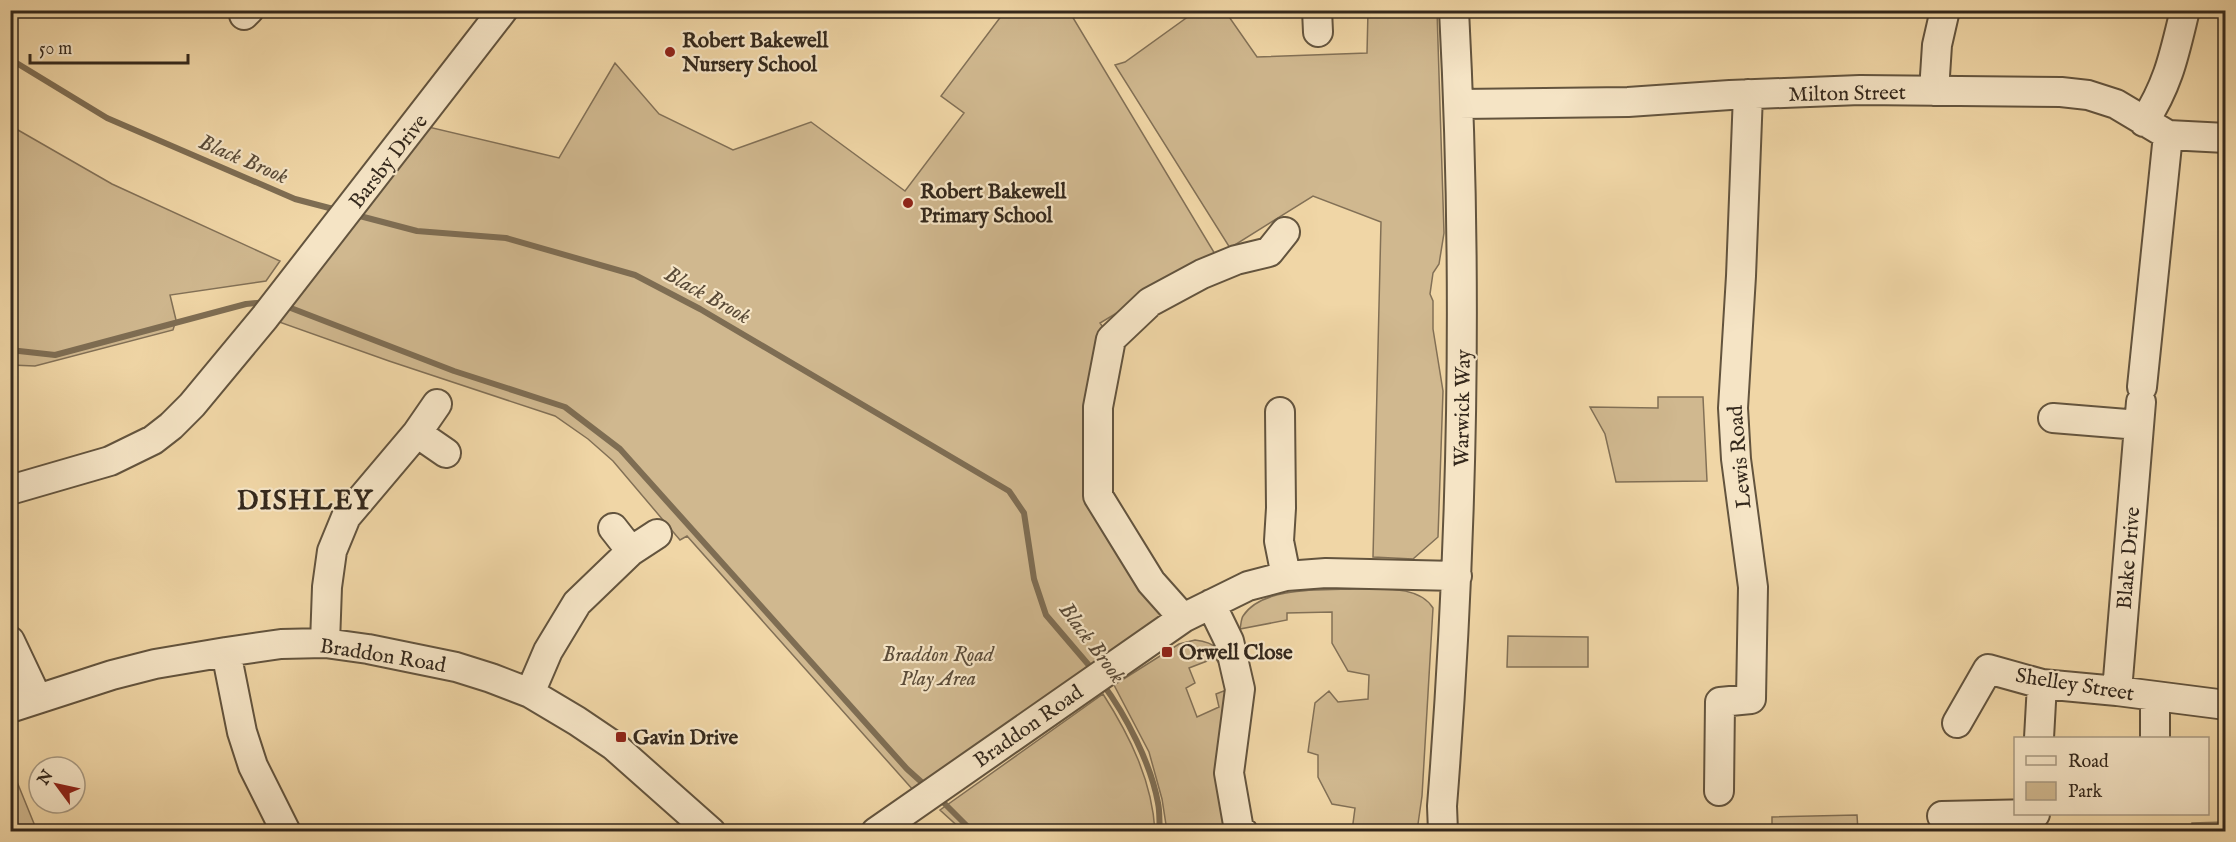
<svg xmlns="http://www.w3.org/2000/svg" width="2236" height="842" font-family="'IM FELL English',serif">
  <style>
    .green { fill: #d0b88f; stroke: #827056; stroke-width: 1.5 }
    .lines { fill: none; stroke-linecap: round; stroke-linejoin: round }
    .stream { stroke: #7e6d53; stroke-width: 6 }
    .minor-casing { stroke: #63543e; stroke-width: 32 }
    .minor { stroke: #f5e4c5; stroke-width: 28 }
    .poi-dot { fill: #8f2418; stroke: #f5e4c5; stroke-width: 2 }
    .labels { text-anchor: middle; stroke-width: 4.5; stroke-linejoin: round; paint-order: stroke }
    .poi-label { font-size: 21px; font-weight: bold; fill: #34281c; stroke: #f5e4c5; text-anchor: start }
    .street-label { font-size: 21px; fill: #34281c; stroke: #f5e4c5 }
    .park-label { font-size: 21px; font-style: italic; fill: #5b4c39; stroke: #f5e4c5 }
    .water-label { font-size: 22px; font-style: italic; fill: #594a37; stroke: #f5e4c5 }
    .district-label { font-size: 27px; font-weight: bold; letter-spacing: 1.5px; fill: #34281c; stroke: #f5e4c5 }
  </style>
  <rect width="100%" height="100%" fill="#f0d6a6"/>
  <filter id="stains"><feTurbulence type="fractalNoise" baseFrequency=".00333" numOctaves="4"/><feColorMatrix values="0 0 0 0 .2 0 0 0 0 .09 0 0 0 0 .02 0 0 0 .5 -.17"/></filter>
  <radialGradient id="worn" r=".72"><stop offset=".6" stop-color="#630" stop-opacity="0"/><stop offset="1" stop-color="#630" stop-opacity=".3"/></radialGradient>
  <path class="green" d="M1005,11H1069L1215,254L1100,323L1111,339L1098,496L1183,618L922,800L687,536L680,540L613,461L588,439L555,416L389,361L265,317L416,124L559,158L615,63L659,114L733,150L811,122L905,191L964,113L941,96Z
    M1196,11H1225L1257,57L1367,53L1368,11H1437L1444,233L1439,264L1433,273L1430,294L1433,301V329L1443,391L1438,537L1413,559L1373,557L1381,222L1313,196L1230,248L1115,65L1125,62Z
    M11,126L112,184L280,261L266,281L170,295L176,320L173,330L35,366L11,365Z
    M1658,397H1703L1707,481L1616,482L1605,434L1590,407L1658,408Z
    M1355,589C1379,590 1418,584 1433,608L1422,796L1417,831H1352L1355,808L1332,804L1318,777V755L1308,752L1315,703L1329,691L1338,702L1368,699L1369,675L1348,671L1332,643V612L1287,613V620L1240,629C1241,625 1241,619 1243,616C1262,586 1324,590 1355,589Z
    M1508,636L1588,637V667H1507Z
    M1195,640C1221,643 1221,653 1228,675L1215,658L1189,668L1195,683L1186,688L1197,717L1219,707L1216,694L1226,690L1225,831H1167L1162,799L1149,752L1114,685L1179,644Z
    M1103,694C1130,736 1152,781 1155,831H963L940,810Z
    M11,767L37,831H11V818L13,816L11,809Z
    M1857,815L1858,831H1772V817Z
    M2225,822V831H2192V823Z"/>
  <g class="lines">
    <path class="stream" d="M10,59L107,118L295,199L337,210
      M356,215L417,231L506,238L635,275L700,309L1009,491L1024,513L1034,579L1046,615L1093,670
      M283,305L454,371L565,407L620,449L907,769L927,787
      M10,350L55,355L246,304L267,302
      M1102,683C1126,715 1151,764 1158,803C1160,812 1159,822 1160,832
      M939,798L973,832"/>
    <g class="minor-casing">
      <path id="minor" d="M1317,10L1318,32
        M244,15L249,10
        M1934,91L1937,45L1945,10
        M1459,104L1628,102L1730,95L1860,90L2061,92L2088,95L2116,104L2168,135L2226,138
        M2144,122C2169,83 2174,55 2185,10
        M2142,387L2168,135
        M1280,412L1281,508L1279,541L1286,576
        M2053,418L2139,425
        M417,433L446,453
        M10,490L110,461L153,440L171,426L192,405L265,317L503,10
        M613,528L631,551
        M1211,604L1229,641L1240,689L1229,773L1239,830L1243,832
        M1183,618L1151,582L1098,496V407L1111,339L1150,302L1202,274L1236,260L1269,252L1285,232
        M10,641L37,698
        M325,643L327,587L332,551L346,517L417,433L437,404
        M226,652L242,732L253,766L286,832
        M2117,691L2141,402
        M530,693L548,651L577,603L631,551L657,534
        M10,708L112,675L155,664L226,652L281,644L325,643L368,649L456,667L491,678L530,693L577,721L614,746L711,832
        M1957,723L1988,669L2042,684L2117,691L2226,705
        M2039,738L2042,684
        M2155,738V697
        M1719,791L1720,702L1751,699L1753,587L1736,459L1733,408L1741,276L1748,94
        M1942,816L2035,814
        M876,832L1183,618L1248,586L1286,576L1326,573L1457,576
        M1443,832L1442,806C1463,541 1468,276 1454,10"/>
    </g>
    <use href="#minor" class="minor"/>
  </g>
  <g class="poi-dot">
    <circle cx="670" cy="52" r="6"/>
    <circle cx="908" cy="203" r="6"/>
    <rect x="1161" y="646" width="12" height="12" rx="3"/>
    <rect x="615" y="731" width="12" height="12" rx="3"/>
  </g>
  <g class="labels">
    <g class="poi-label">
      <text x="682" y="47">Robert Bakewell<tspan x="682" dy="24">Nursery School</tspan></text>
      <text x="920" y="198">Robert Bakewell<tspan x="920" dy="24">Primary School</tspan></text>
      <text x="1179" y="659">Orwell Close</text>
      <text x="633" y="744">Gavin Drive</text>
    </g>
    <g class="street-label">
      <text transform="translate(1847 93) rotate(-1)" y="7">Milton Street</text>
      <text transform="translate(388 161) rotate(-52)" y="7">Barsby Drive</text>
      <text transform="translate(1462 408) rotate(-89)" y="7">Warwick Way</text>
      <text transform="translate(1739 457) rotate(-95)" y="7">Lewis Road</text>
      <text transform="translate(2128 558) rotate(-85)" y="7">Blake Drive</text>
      <text transform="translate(383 655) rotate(9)" y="7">Braddon Road</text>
      <text transform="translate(2075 684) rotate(9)" y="7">Shelley Street</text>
      <text transform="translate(1028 726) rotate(-35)" y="7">Braddon Road</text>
    </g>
    <g class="park-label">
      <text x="938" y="661">Braddon Road<tspan x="938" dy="24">Play Area</tspan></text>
    </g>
    <g class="water-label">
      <text transform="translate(244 158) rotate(23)" y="8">Black Brook</text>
      <text transform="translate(708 294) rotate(29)" y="8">Black Brook</text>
      <text transform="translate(1093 642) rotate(53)" y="8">Black Brook</text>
    </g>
    <g class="district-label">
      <text x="305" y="509">DISHLEY</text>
    </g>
  </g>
  <rect width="2236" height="842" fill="none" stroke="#f0d6a6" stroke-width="36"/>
  <rect x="12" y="12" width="2212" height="818" fill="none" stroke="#34281c" stroke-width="3"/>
  <rect x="18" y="18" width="2200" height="806" fill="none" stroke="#34281c" stroke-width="1.5"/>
  <rect x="2014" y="737" width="195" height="78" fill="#f5e4c5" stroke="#a89981" stroke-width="1.5"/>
  <rect x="2026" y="756" width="30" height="9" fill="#f5e4c5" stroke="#a89981" stroke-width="1.5"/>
  <text x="2068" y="767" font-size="18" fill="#34281c">Road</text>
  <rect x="2026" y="782" width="30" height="18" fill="#d0b88f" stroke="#a89981" stroke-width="1.5"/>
  <text x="2068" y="797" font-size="18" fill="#34281c">Park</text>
  <g transform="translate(57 785) rotate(303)"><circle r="28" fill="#f5e4c5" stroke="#a89981" stroke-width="1.5"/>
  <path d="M0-4.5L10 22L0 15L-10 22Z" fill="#8f2418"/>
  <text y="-9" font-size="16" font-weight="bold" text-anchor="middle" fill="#34281c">N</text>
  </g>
  <path d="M30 54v9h158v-9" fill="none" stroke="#34281c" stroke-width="3"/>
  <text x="39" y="54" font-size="18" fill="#34281c" stroke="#f5e4c5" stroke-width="4.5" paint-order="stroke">50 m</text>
  <rect width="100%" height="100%" filter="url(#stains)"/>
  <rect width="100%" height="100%" fill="url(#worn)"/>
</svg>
